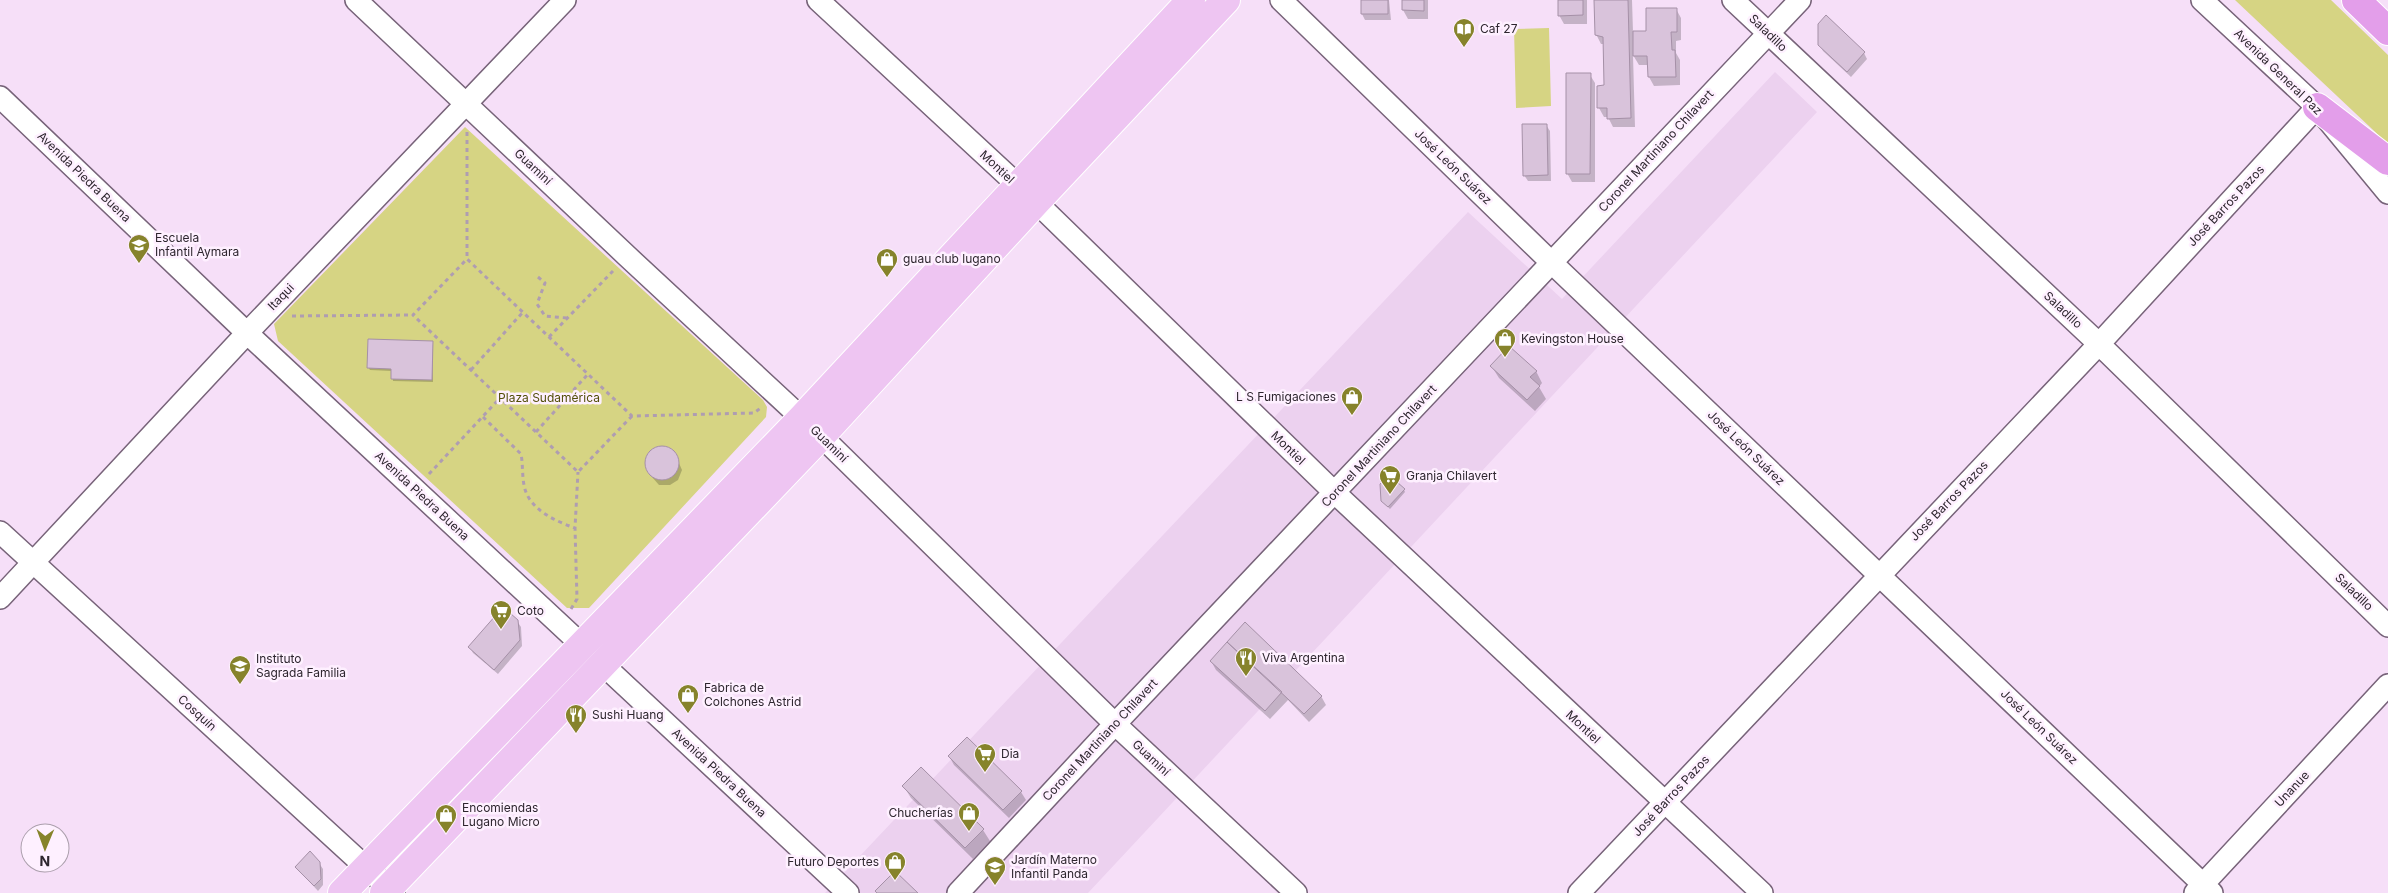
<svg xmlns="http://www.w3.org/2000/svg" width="2388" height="893" font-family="Inter,sans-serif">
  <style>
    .built { fill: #ecd1ef }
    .green { fill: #d6d483 }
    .shadow { fill: #0003 }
    .building { fill: #d9c3db; stroke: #a590a7 }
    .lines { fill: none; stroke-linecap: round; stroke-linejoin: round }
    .minor-casing { stroke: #776379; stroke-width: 24 }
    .major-casing { stroke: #fff; stroke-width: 30 }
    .highway-casing { stroke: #fff; stroke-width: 30 }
    .path { stroke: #af9db1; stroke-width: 3; stroke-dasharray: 4 4; stroke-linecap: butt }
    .minor { stroke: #fff; stroke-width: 21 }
    .major { stroke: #eec5f2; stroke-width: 28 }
    .highway { stroke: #e39eea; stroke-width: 28 }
    .labels { text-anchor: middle; stroke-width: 5; stroke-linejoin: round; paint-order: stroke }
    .poi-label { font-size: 12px; fill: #2e262f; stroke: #fef0ff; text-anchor: start }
    .street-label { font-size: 12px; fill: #2e262f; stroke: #fef0ff }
    .park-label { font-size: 12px; fill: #524f0a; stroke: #fef0ff }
  </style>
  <rect width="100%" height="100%" fill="#f6dff8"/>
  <path class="built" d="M1775,72L1817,112L1088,893H825L1468,212L1562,299Z"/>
  <path class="green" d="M2235,0H2331L2388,55V144Z
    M1549,28L1551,106L1516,108L1514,29Z
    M465,127L763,400L767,407L766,417L589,608H567L278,341L274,324Z"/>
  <path class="shadow" d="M1362,0H1389L1391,20H1365L1362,14Z
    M1403,0H1428V19H1408L1403,10Z
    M1559,0H1587V24H1564L1559,15Z
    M1600,0H1632L1633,32H1647L1676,9L1681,18V40L1676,41V53L1680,60V85L1654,86L1649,77V65H1639L1633,55L1635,127H1613L1608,117H1604L1599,108L1605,87L1604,44H1601L1596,34Z
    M1819,44L1864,53L1867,59L1851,77L1823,51Z
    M1590,75L1595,83V182H1572L1567,173Z
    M1546,125L1550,131L1551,181H1528L1524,175Z
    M433,342V382L393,381L392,371L370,370L368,367Z
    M1492,367L1536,371L1542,383L1539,387L1546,399L1535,411L1499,378Z
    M666,448L675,454L682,470L678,480L670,485H659L652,477L646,466L648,456L655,449Z
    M1404,490L1405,492L1390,509L1384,503Z
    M517,621L521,627L522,646L498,674L473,653L470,647Z
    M1211,661L1321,696L1326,705L1309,722L1288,700L1270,719L1216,670Z
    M949,756L1021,792L1026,800L1009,818L954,765Z
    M904,787L983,830L990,841L973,859L911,798Z
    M319,863L323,869V885L318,891L296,867Z"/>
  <path class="building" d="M1361,0H1388V14H1361Z
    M1402,0H1424V11L1402,10Z
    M1558,0H1583V15L1558,16Z
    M1594,0H1628L1631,118L1607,119V108H1597V86L1604,85L1603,37L1595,35Z
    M1646,8H1677V32H1671L1672,50H1675L1676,77H1648L1647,56H1633V31H1646Z
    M1826,15L1865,52L1847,72L1818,45V24Z
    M1566,73H1591L1590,174H1566Z
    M1522,124H1547L1548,175L1523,176Z
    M368,339L433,341L432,380L391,379V369L367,368Z
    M1509,346L1537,371L1530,377L1540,386L1527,400L1490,366Z
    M645 463a17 17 0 1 1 34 0a17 17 0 1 1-34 0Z
    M1389,475L1405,489L1388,507L1381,501L1380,484Z
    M503,607L518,620L520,640L494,670L468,647Z
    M1245,622L1322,696L1304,714L1227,642Z
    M1227,642L1282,692L1265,711L1210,661Z
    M967,737L1022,791L1003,810L948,756Z
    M921,767L984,829L965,848L902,786Z
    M310,851L320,862L321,879L314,886L295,867Z
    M895,871L918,893H877L875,891Z"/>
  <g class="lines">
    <g class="minor-casing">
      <path id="minor" d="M356,0L627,256L821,436L1115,724L1296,893
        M818,0L1036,202L1335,493L1762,893
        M1281,0L1552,263L2212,893
        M1733,0L2099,344L2388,626
        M2202,0L2317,107L2388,193
        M0,97L247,333L848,893
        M0,532L394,893
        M0,598L247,333L565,0
        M958,893L1115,724L1800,0
        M1579,893L2099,344L2317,107
        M2195,893L2388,685"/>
    </g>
    <g class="major-casing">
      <path id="major" d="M342,893L802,418L1191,0
        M384,893L821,436L1036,202L1226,0"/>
    </g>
    <g class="highway-casing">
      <path id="highway" d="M2356,0L2388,31
        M2317,107L2388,161"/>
    </g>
    <path class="path" d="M467,132V259
      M538,277L545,283L537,304L545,316L567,318
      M292,316L413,315
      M549,337L613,271
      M471,370L523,312
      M632,416L578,472L413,315L467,259L632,416L754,413L762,407
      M483,417L521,454C523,464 522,475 524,485C528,509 555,521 575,528
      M536,432L588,374
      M429,474L500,398
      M571,609L577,599L575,528L578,472"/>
    <use href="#minor" class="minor"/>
    <use href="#major" class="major"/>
    <use href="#highway" class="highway"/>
  </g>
  <defs>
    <g id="library-pin" transform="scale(1.125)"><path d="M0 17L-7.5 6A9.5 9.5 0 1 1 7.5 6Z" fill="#86832b" stroke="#fef0ff"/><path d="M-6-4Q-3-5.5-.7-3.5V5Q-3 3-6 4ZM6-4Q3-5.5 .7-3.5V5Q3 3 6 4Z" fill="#fff"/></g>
    <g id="school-pin" transform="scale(1.125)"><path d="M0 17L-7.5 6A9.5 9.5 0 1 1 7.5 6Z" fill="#86832b" stroke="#fef0ff"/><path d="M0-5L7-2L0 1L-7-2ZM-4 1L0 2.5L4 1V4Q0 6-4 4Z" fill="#fff"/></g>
    <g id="shop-pin" transform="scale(1.125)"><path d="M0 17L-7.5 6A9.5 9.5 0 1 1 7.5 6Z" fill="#86832b" stroke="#fef0ff"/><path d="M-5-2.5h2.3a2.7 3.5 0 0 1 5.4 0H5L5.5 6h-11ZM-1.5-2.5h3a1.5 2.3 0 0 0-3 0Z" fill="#fff"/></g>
    <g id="supermarket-pin" transform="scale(1.125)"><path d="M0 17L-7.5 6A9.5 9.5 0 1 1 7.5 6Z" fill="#86832b" stroke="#fef0ff"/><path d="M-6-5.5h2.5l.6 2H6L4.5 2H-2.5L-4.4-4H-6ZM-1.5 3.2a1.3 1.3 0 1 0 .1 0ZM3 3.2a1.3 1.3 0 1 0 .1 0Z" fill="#fff"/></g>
    <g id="restaurant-pin" transform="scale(1.125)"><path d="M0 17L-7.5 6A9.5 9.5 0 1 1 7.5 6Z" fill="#86832b" stroke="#fef0ff"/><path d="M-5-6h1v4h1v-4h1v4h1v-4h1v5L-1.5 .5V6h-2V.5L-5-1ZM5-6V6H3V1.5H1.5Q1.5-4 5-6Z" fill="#fff"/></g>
  </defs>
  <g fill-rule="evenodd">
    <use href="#library-pin" x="1464" y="29"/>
    <use href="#school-pin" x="139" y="245"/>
    <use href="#shop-pin" x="887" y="259"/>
    <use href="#shop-pin" x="1505" y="339"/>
    <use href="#shop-pin" x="1352" y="397"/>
    <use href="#supermarket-pin" x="1390" y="476"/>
    <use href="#supermarket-pin" x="501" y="611"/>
    <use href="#restaurant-pin" x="1246" y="658"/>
    <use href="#school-pin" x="240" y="666"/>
    <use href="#shop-pin" x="688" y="695"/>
    <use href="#restaurant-pin" x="576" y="715"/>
    <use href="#supermarket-pin" x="985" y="754"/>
    <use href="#shop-pin" x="969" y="813"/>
    <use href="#shop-pin" x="446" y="815"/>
    <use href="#shop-pin" x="895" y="862"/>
    <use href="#school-pin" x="995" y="867"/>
  </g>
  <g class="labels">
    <g class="poi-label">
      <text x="1480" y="33">Caf 27</text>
      <text x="155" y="242">Escuela<tspan x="155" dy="14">Infantil Aymara</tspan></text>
      <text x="903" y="263">guau club lugano</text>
      <text x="1521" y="343">Kevingston House</text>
      <text x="1336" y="401" text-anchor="end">L S Fumigaciones</text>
      <text x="1406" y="480">Granja Chilavert</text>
      <text x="517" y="615">Coto</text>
      <text x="1262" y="662">Viva Argentina</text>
      <text x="256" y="663">Instituto<tspan x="256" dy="14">Sagrada Familia</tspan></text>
      <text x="704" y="692">Fabrica de<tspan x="704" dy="14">Colchones Astrid</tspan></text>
      <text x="592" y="719">Sushi Huang</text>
      <text x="1001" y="758">Dia</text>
      <text x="462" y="812">Encomiendas<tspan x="462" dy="14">Lugano Micro</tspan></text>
      <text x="953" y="817" text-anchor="end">Chucherías</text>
      <text x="1011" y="864">Jardín Materno<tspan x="1011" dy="14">Infantil Panda</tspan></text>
      <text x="879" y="866" text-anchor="end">Futuro Deportes</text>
    </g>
    <g class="street-label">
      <text transform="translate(1768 33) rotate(44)" y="4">Saladillo</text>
      <text transform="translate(2278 72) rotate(44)" y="4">Avenida General Paz</text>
      <text transform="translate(1656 151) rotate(-47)" y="4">Coronel Martiniano Chilavert</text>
      <text transform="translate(533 167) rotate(43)" y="4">Guaminí</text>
      <text transform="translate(997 167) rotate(43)" y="4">Montiel</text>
      <text transform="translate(1453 167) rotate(44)" y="4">José León Suárez</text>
      <text transform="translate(84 177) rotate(44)" y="4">Avenida Piedra Buena</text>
      <text transform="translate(2226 206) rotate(-47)" y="4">José Barros Pazos</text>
      <text transform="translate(281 297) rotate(-46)" y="4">Itaqui</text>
      <text transform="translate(2063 310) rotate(43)" y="4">Saladillo</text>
      <text transform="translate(829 444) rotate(44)" y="4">Guaminí</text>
      <text transform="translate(1379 446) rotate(-47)" y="4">Coronel Martiniano Chilavert</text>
      <text transform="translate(1288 448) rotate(44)" y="4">Montiel</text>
      <text transform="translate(1746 448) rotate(44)" y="4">José León Suárez</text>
      <text transform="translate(422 496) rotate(43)" y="4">Avenida Piedra Buena</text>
      <text transform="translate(1949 501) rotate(-46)" y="4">José Barros Pazos</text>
      <text transform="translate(2354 592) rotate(44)" y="4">Saladillo</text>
      <text transform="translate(197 713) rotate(42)" y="4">Cosquín</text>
      <text transform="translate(1583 727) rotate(43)" y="4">Montiel</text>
      <text transform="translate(2039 727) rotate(44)" y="4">José León Suárez</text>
      <text transform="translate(1100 740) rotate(-47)" y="4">Coronel Martiniano Chilavert</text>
      <text transform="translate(1151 758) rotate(43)" y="4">Guaminí</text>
      <text transform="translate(719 773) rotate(43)" y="4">Avenida Piedra Buena</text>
      <text transform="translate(2292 789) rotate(-47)" y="4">Unanue</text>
      <text transform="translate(1671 796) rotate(-47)" y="4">José Barros Pazos</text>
    </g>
    <g class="park-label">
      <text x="549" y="402">Plaza Sudamérica</text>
    </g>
  </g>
  <g transform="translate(45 848) rotate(181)"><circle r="24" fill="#fef0ff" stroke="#ab9fac"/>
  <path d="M0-4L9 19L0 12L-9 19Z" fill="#86832b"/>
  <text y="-8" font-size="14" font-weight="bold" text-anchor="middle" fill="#2e262f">N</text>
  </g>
</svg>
